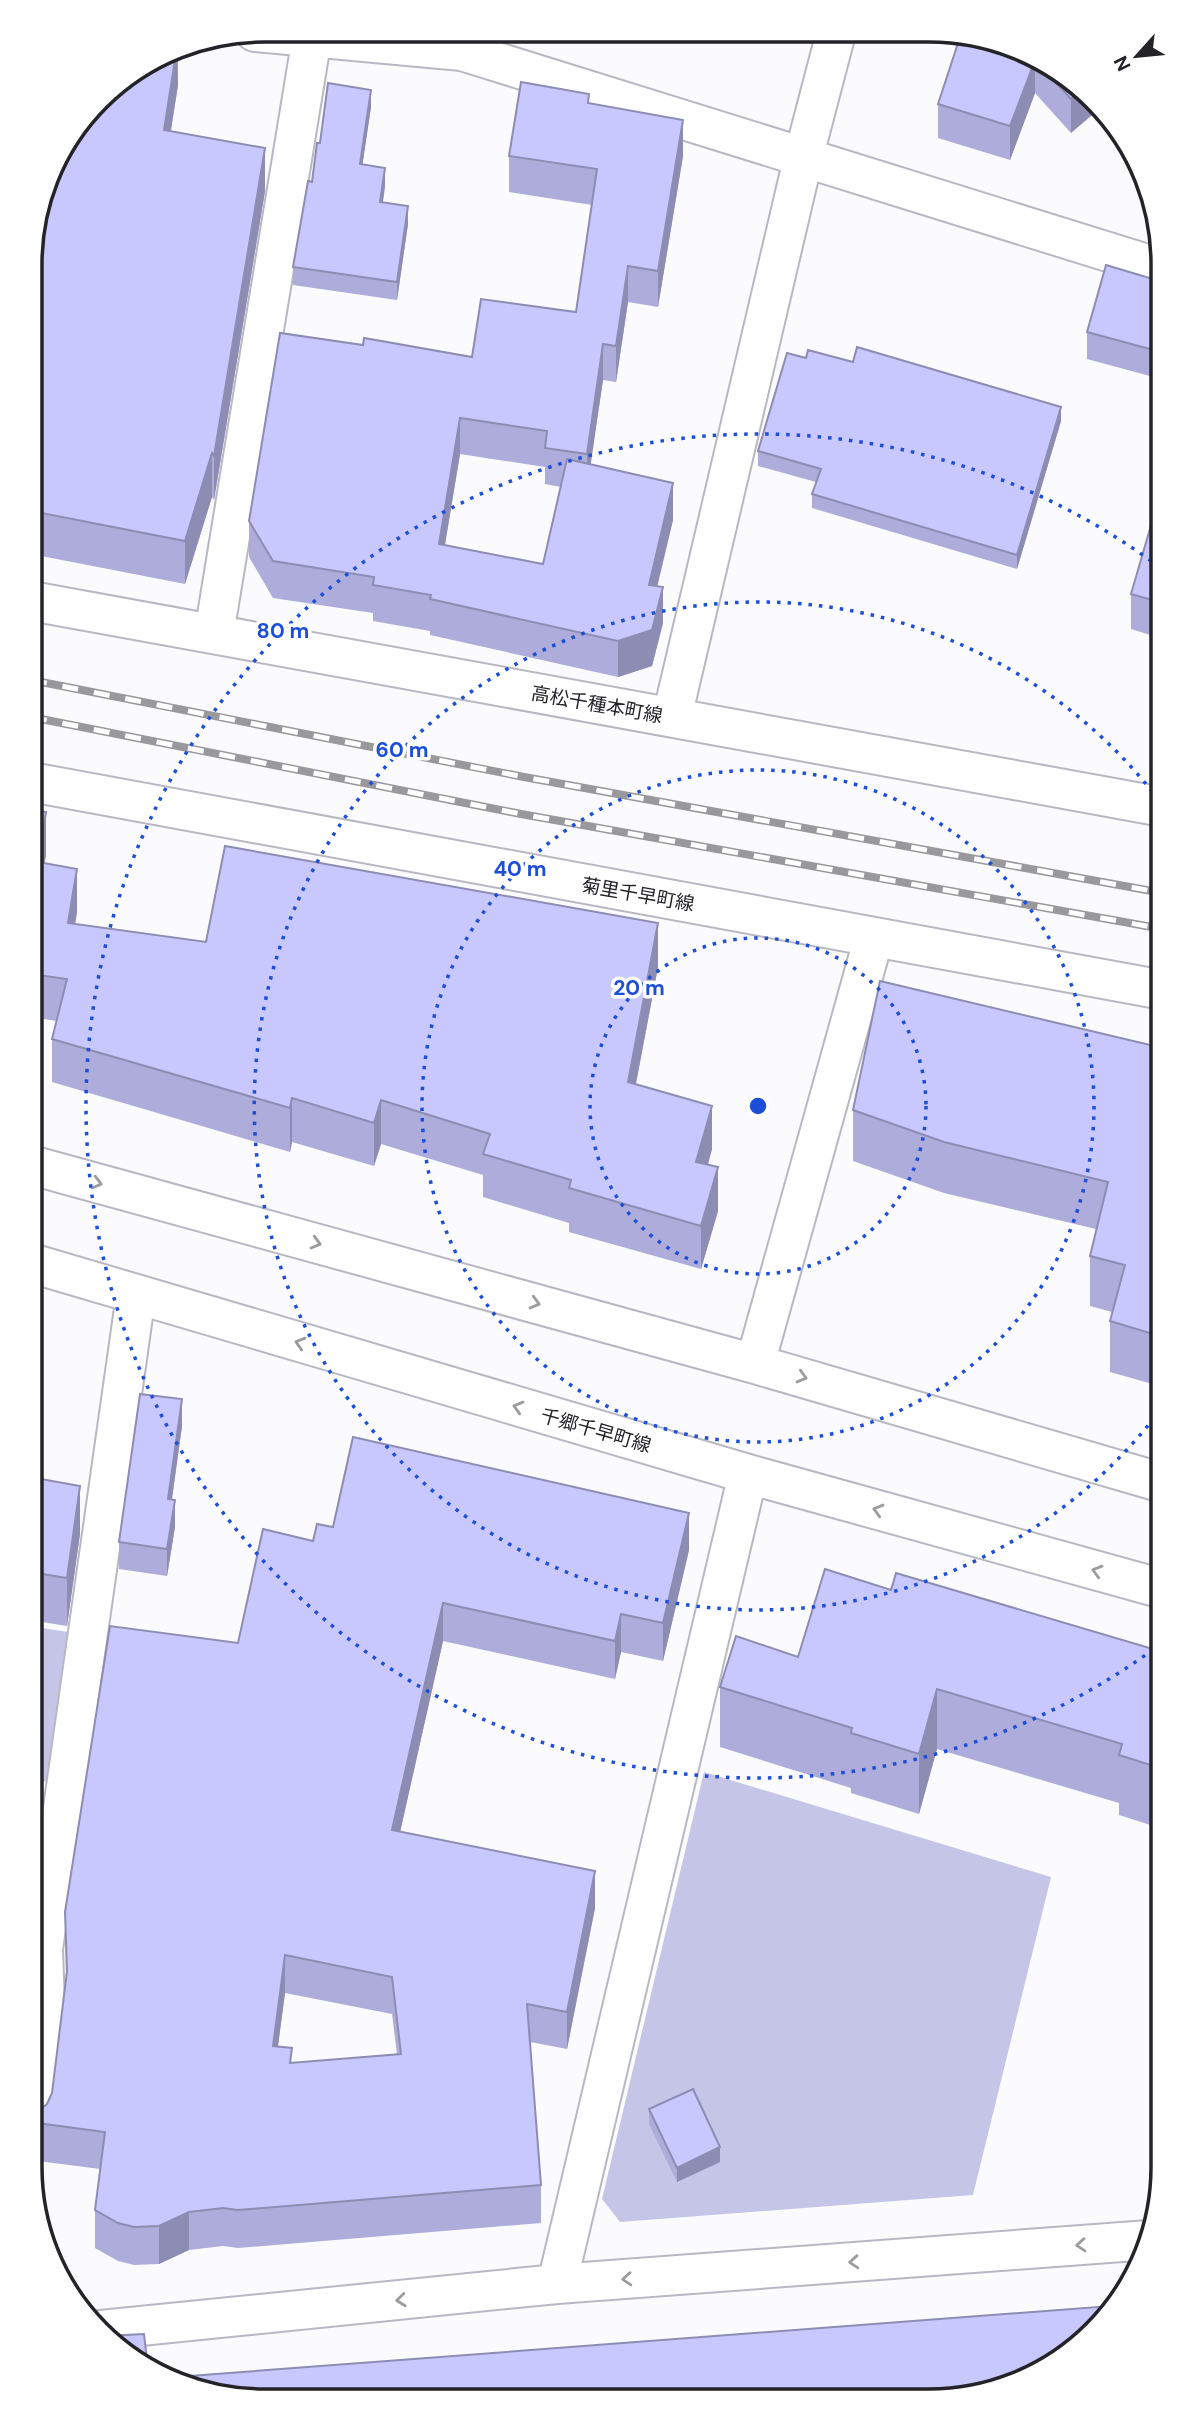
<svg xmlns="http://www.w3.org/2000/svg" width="1193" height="2431" font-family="'DM Sans','Noto Sans JP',sans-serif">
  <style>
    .green { fill: #c5c5e8 }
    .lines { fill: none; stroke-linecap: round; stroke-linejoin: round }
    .minor-casing { stroke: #b8b8c3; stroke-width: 42 }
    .minor { stroke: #fff; stroke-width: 38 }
    .rail-casing { stroke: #99999c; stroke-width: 8 }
    .rail { stroke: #fff; stroke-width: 5; stroke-dasharray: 16; stroke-linecap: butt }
    .wall { fill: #adacda; fill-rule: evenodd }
    .shaded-wall { fill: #8d8cb2 }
    .building { fill: #c9c8fe; stroke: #8d8cb2; stroke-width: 2; fill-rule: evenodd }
    .oneway { stroke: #9c9c9e }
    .ring { fill: none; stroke: #1d4ed8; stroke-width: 3.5; stroke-dasharray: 3.5 7 }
    .labels { text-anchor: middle; stroke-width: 7; stroke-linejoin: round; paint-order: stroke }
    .street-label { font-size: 19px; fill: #232328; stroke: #fff }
    .rim { fill: none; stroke: #232328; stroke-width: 3.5 }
    .centre { fill: #1d4ed8; stroke: #fff; stroke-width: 3.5 }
    .ring-label { font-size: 21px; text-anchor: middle; font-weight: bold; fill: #1d4ed8; stroke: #fff; stroke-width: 7; stroke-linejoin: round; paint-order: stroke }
  </style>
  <rect width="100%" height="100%" fill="#fbfbfd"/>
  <path class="green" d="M30,1626L74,1633L48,1782L30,1779Z
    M704,1772L1051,1877L973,2195L620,2222L602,2199Z"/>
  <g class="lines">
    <g class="minor-casing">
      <path id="minor" d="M255,32L462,51L1163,269
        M31,601L1163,807
        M214,634L312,37
        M672,717L804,155L836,33
        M31,782L1163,990
        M31,1165L755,1364L1163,1483
        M31,1263L748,1474L1163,1589
        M755,1364L874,937
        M30,2128L45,2006L43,1949L136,1295
        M557,2284L748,1474
        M101,2330L557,2284L1149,2240"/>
    </g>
    <use href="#minor" class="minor"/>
    <g class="rail-casing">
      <path id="rail" d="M31,680L524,777L1163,893
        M31,717L521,814L1163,929"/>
    </g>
    <use href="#rail" class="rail"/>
  </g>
  <path class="wall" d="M974,34L1083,88L1071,133L1035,93L1010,160L938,138V104Z
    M178,47V85L171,131L265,191L214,500L212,497L185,584L31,554L32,234Z
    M589,103L683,156L658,307L628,302L616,382L603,380L590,464L673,520L657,586L663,623L652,666L618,677L430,635V631L373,621V613L273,598L249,557V521L363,345L472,357L576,312L592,205L509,192V156ZM460,454L545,467V484L561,487L543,564L445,545Z
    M371,107L362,165L385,186L383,203L408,224L397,300L293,285V267L320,143Z
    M1163,282V370L1161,379L1087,359V332Z
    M806,358L1061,421L1017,569L812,508V494L816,482L758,466V451Z
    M1163,484V639L1131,629V594Z
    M31,809L46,855L44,863L77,912L75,924L206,942L658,967L636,1084L712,1149L708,1165L718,1211L701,1269L569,1232V1223L483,1197V1175L381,1144L374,1166L292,1142L290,1152L52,1082V1039L57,1021L31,1017Z
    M1163,1048V1387L1110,1372V1321L1112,1312L1090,1306V1256L1096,1229L944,1193L853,1161V1110Z
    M182,1426L172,1500L175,1527L167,1576L119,1569V1542Z
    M30,1477L80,1534L67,1626L30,1620Z
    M333,1527L689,1550L663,1661L621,1652L615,1679L443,1641L400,1832L595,1908L567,2049L530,2042L541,2185V2223L238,2248L223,2246L189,2250L159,2264L134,2265L118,2261L95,2248V2210L100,2169L30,2160V2111H38L47,2104L52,2093L66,1978L65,1912L238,1643L313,1541ZM285,1993L392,2014L397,2054L292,2063L278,2046Z
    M891,1590L1163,1652V1829L1119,1815V1803L937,1749L919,1814L851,1793V1788L720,1747V1687L798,1657Z
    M649,2109L720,2162L677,2182L649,2124Z"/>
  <path class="shaded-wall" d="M177,47L178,85L164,173V130Z
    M1034,63L1035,64V93L1010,160V126Z
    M1083,88L1098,110L1071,133V99Z
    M371,90V107L360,182V164Z
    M683,120V156L658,307V271Z
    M265,148V191L214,500V456Z
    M385,168V186L380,220V202Z
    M408,206V224L397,300V282Z
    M628,266V302L616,382V346Z
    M1163,342V370L1161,379V352Z
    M603,344V380L587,490V454Z
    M1061,407V421L1017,569V555Z
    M460,418V454L439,580V544Z
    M212,453V497L185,584V541Z
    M673,483V520L649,621V585Z
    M663,587V623L652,666L618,677V641Z
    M46,812V855L38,905V862Z
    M77,869V912L68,967V923Z
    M658,923V967L628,1125V1082Z
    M292,1098V1142L290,1152V1108Z
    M381,1100V1144L374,1166V1123Z
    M712,1106V1149L696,1205V1162Z
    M718,1167V1211L701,1269V1226Z
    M182,1399V1426L168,1526V1499Z
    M80,1486V1534L67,1626V1578Z
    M175,1500V1527L167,1576V1549Z
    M689,1513V1550L663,1661V1623Z
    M443,1603V1641L392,1868V1830Z
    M621,1614V1652L615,1679V1641Z
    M937,1689V1749L919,1814V1754Z
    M595,1871V1908L567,2049V2012Z
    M285,1955V1993L273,2083V2046Z
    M720,2147V2162L677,2182V2168Z
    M189,2212V2250L159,2264V2226Z"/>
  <path class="building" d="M961,34H974L1034,63L1010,126L938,104Z
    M175,47H177L164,130L265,148L214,456L212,453L185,541L31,511L32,234L54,160L109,88Z
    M1043,68L1083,88L1071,99Z
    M521,82L589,94L588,103L683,120L658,271L628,266L616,346L603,344L587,454L545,448L547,431L460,418L439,544L543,564L567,459L673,483L649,585L663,587L652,630L618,641L430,599L431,595L373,585L374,577L273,561L249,521L280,333L363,345L364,338L472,357L481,299L576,312L597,169L509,156Z
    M328,83L371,90L360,164L385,168L380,202L408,206L397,282L293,267L308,181L312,182L317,143H320Z
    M1106,265L1163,282V342L1161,352L1087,332Z
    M857,347L1061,407L1017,555L812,494L821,469L758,451L787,353L806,358L808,350L853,362Z
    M1163,484V603L1131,594Z
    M31,809L46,812L38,862L77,869L68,923L206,942L225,846L658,923L628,1082L712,1106L696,1162L718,1167L701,1226L569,1188L571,1180L483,1154L490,1134L381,1100L374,1123L292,1098L290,1108L52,1039L67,979L31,974Z
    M880,981L1163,1048V1337L1110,1321L1125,1265L1090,1256L1108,1182L944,1142L853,1110Z
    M140,1394L182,1399L168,1499L175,1500L167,1549L119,1542Z
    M353,1437L689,1513L663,1623L621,1614L615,1641L443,1603L392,1830L595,1871L567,2012L527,2004L541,2185L238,2210L223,2208L189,2212L159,2226L134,2227L118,2223L95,2210L105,2132L30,2122V2111H38L47,2104L52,2093L67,1971L65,1912L110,1626L238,1643L263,1529L313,1541L317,1524L333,1527ZM285,1955L392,1977L401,2054L290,2063L292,2048L273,2046Z
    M30,1477L80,1486L67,1578L30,1572Z
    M825,1569L891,1590L896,1573L1163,1652V1769L1119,1755L1122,1744L937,1689L919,1754L851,1733L852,1728L720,1687L736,1636L798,1657Z
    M693,2089L720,2147L677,2168L649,2109Z
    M1111,2306V2313L1060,2362L1004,2389L929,2401L233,2399L163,2378Z
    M144,2334L148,2369L110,2343L105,2336Z"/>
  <defs><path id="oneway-chevron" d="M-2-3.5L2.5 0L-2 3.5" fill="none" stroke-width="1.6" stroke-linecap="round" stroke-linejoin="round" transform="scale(1.75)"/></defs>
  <g class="oneway">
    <use href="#oneway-chevron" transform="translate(97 1183) rotate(15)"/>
    <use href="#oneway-chevron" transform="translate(316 1243) rotate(15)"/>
    <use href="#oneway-chevron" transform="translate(535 1303) rotate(15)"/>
    <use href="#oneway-chevron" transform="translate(300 1343) rotate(-164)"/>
    <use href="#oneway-chevron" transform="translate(802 1377) rotate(16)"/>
    <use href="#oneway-chevron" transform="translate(518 1407) rotate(-164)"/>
    <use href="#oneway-chevron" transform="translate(878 1510) rotate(-164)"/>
    <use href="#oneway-chevron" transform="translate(1097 1571) rotate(-164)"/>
    <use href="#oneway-chevron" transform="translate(1081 2245) rotate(176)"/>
    <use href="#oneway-chevron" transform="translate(854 2262) rotate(176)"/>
    <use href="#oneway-chevron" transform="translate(627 2279) rotate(176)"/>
    <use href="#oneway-chevron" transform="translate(401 2300) rotate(174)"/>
  </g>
  <g class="ring">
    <circle cx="758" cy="1106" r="168"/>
    <circle cx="758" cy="1106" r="336"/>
    <path d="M1161 1409A504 504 0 1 1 1161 803"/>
    <path d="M1162 1643A672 672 0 1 1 1162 569"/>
  </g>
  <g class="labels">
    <g class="street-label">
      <text transform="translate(597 704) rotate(10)" y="7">高松千種本町線</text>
      <text transform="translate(638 894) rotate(10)" y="7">菊里千早町線</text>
      <text transform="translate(596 1430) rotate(16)" y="7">千郷千早町線</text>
    </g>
  </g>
  <path d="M0 0H1193V2431H0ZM264 42H929A222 222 0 0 1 1151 264V2167A222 222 0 0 1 929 2389H264A222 222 0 0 1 42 2167V264A222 222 0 0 1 264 42Z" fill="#fff" fill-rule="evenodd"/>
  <path class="rim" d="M264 42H929A222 222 0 0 1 1151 264V2167A222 222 0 0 1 929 2389H264A222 222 0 0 1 42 2167V264A222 222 0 0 1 264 42Z"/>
  <circle cx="758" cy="1106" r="10" class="centre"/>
  <g class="ring-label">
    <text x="283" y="638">80 m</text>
    <text x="402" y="757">60 m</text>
    <text x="520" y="876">40 m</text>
    <text x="639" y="995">20 m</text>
  </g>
  <g transform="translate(1137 56) rotate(243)" stroke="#ffffff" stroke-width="5" paint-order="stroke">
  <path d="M0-5L12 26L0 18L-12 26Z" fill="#232328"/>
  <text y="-10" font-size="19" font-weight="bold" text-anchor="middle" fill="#232328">N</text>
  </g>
</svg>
